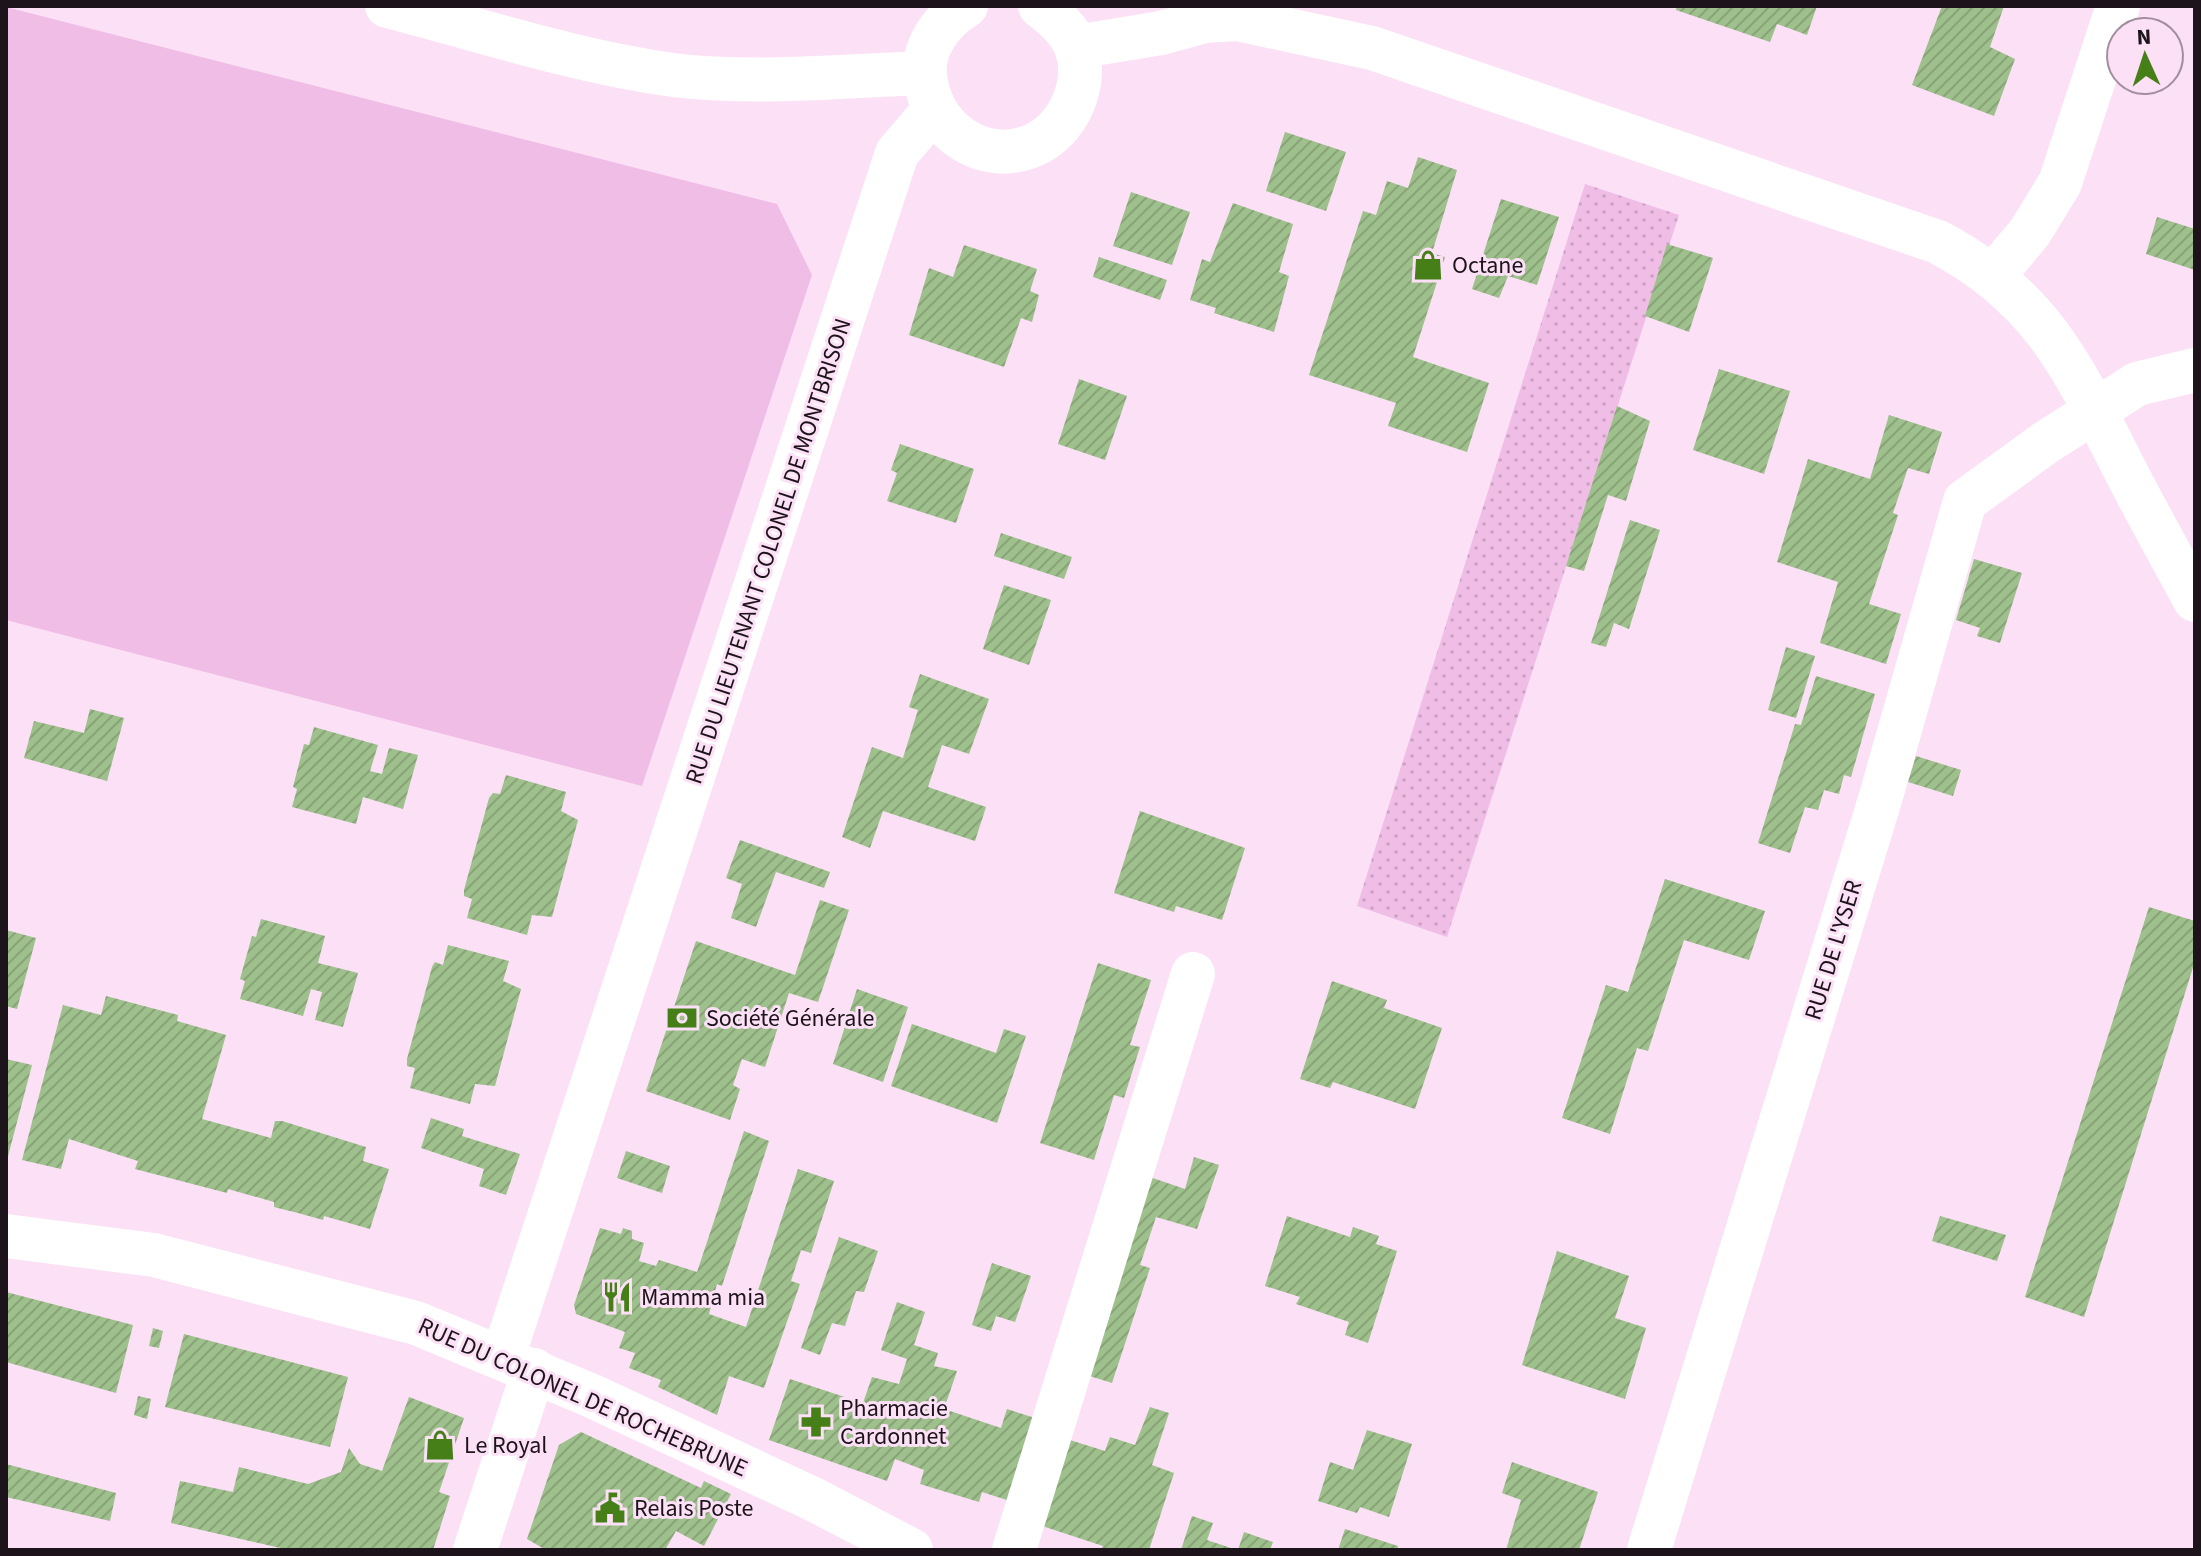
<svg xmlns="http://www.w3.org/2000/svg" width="2201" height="1556" font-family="'Source Sans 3',sans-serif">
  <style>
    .green { fill: url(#green-dots) }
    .pitch { fill: #f0bde6 }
    .building { fill: url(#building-hatch) }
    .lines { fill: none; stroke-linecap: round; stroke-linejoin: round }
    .minor { stroke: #fff; stroke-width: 44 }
    .tertiary { stroke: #fff; stroke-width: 44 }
    .secondary { stroke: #fff; stroke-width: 44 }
    .labels { text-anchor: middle; stroke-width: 6; stroke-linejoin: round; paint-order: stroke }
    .poi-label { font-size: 24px; fill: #1d141b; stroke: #fbe0f6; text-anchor: start }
    .street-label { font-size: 24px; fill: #1d141b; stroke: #fbe0f6 }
  </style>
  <defs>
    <pattern id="green-dots" width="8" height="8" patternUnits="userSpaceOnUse" patternTransform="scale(2)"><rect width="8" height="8" fill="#f0bde6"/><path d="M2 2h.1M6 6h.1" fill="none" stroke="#cda2c5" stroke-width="1.8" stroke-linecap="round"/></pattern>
    <pattern id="building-hatch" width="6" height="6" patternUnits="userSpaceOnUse" patternTransform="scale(2)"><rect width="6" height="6" fill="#9ec08c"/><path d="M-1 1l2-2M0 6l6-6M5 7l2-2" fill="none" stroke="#88a478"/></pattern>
  </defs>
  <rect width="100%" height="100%" fill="#fbe0f6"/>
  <path class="green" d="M1585,184L1679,215L1447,937L1357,906Z"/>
  <path class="pitch" d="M6,7L777,204L812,275L642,786L6,620Z"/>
  <path class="building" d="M1677,6H1817L1807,35L1777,24L1770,42L1676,10Z
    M1942,6H2004L1990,47L2015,59L1994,116L1912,85Z
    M1285,132L1346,152L1326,211L1266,191Z
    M1418,157L1457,170L1432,253L1445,257L1413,357L1489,383L1467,452L1388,426L1396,403L1309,375L1363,211L1376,215L1387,181L1408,188Z
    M1131,192L1190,212L1172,265L1113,246Z
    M1501,199L1559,217L1537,285L1508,276L1499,298L1472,289Z
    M1233,203L1293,224L1279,272L1289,276L1274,332L1214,313L1216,308L1190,300L1202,259L1210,262Z
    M2157,217L2195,229V270L2146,254Z
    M1667,244L1713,258L1689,332L1645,316Z
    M964,245L1037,269L1030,291L1039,295L1032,322L1021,318L1004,367L909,335L929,268L953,277Z
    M1099,257L1167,280L1160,300L1093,277Z
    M1719,369L1790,391L1764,474L1693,450Z
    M1079,379L1127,396L1105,460L1058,444Z
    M1617,406L1650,421L1626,501L1608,495L1584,571L1566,566Z
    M1889,415L1942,432L1929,474L1908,468L1893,513L1898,515L1869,604L1901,614L1886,664L1820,643L1838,582L1777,562L1808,459L1870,479Z
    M900,444L974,469L956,523L887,501L897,473L891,470Z
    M1630,520L1660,530L1629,629L1614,623L1606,647L1591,643Z
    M1001,533L1072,557L1064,579L994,556Z
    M1974,559L2022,573L2000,643L1977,636L1980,628L1956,620Z
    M1004,585L1051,600L1029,665L983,649Z
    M1786,647L1815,656L1796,718L1768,710Z
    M920,674L989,699L969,754L942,745L928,787L986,807L975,841L883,811L870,848L842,837L872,747L903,758L918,710L909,707Z
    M1816,676L1875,694L1851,777L1844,775L1839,794L1824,790L1818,810L1805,807L1790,853L1758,843L1795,724L1801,725Z
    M90,709L124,718L107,781L24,758L34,721L84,733Z
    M314,727L378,745L370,771L382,774L389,748L418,755L403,809L363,797L356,824L292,807L297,789L293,787L304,744L309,745Z
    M1916,756L1961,770L1953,796L1908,782Z
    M506,775L566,792L561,811L578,820L552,917L532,915L527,935L467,918L472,899L464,896V890L489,798L493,793L500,794Z
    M1140,811L1245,848L1222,920L1176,906L1174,912L1114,893Z
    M740,840L830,872L824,888L776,872L756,927L731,918L742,884L726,878Z
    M1665,879L1765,911L1749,960L1684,940L1648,1051L1637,1048L1610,1134L1562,1118L1606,985L1628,992Z
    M820,900L849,910L818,1002L789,993L765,1067L742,1059L733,1085L740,1089L730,1120L646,1091L696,941L795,975Z
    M2149,907L2195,921V961L2084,1317L2025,1297Z
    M261,919L325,936L318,963L358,973L343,1027L315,1020L322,992L311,989L303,1016L240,999L245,981L240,979L252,936L256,937Z
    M6,930L36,938L17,1009L6,1006Z
    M448,945L509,961L503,981L521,989L495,1086L475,1084L470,1104L410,1088L415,1068L407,1066V1059L432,967L435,962L443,965Z
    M1098,963L1151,980L1130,1045L1140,1047L1124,1098L1114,1095L1094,1160L1040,1143Z
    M1332,981L1387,1000L1384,1008L1442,1028L1415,1109L1333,1082L1330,1088L1300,1079Z
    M857,989L908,1007L883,1082L833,1064Z
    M106,996L178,1015L177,1021L226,1035L202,1119L271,1138L275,1121H282L366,1147L363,1161L389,1169L370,1229L324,1216L323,1220L298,1213L274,1207V1202L228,1189L227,1193L135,1169L138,1161L69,1139L61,1169L22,1160L63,1005L101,1015Z
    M912,1024L996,1053L1004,1029L1026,1036L997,1123L891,1086Z
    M6,1059L32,1065L7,1160H6Z
    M431,1118L464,1129L462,1136L520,1154L506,1195L479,1186L484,1169L421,1148Z
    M744,1131L769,1141L722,1286L717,1284L709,1314L746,1327L798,1169L834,1181L811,1253L801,1250L791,1281L800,1284L764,1388L729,1376L717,1415L658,1387L661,1380L629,1368L635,1353L619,1348L625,1332L576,1314L574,1305L600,1228L621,1234L623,1228L632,1231V1239L644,1243L639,1261L656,1266L659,1260L697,1272Z
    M626,1151L670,1166L662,1193L617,1178Z
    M1194,1157L1219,1165L1197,1229L1156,1217L1140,1265L1150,1268L1112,1383L1077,1372L1141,1174L1185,1189Z
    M1287,1216L1350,1237L1353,1227L1379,1236L1376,1244L1397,1251L1368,1343L1345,1335L1349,1322L1296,1304L1300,1297L1265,1286Z
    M1940,1216L2006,1235L1997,1261L1932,1241Z
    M839,1237L878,1251L864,1292L856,1291L845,1326L832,1323L820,1355L801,1348Z
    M1557,1251L1629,1276L1615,1318L1646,1328L1625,1399L1522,1365Z
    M992,1263L1031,1276L1015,1322L996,1316L991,1331L972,1325Z
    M6,1292L133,1325L116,1393L6,1362Z
    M897,1302L925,1312L914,1345L938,1353L934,1366L957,1371L944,1409L1001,1428L1007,1409L1035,1418L1010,1501L982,1492L979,1502L920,1484L924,1470L895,1459L887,1481L769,1440L790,1379L863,1403L872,1377L899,1384L907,1359L881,1350Z
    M153,1328L163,1331L159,1348L149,1346Z
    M184,1334L348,1377L330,1447L165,1407Z
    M138,1396L151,1399L147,1419L134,1415Z
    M409,1397L464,1418L439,1492L450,1496L433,1550H289L171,1523L180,1481L233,1492L239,1467L308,1484L341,1472L349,1448L360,1464L382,1471Z
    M1150,1407L1169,1413L1152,1465L1174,1473L1149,1550H1101L1103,1546L1030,1522L1057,1436L1105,1451L1110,1437L1135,1445Z
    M1367,1430L1412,1444L1389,1517L1360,1507L1357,1513L1318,1501L1330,1462L1353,1470Z
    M581,1432L701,1488L704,1481L731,1494L704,1546L676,1531L665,1550H546L527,1539L559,1445Z
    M1512,1462L1598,1492L1579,1550H1506L1521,1500L1502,1493Z
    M6,1464L116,1493L110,1521L6,1497Z
    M1192,1516L1213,1523L1207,1540L1237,1550H1181Z
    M1345,1529L1398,1546L1397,1550H1338Z
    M1244,1532L1273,1542L1270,1550H1238Z"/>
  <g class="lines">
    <path class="minor" d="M1994,275L2030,232L2060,183L2118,6
      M475,1550L534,1370
      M1014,1550L1193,974
      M1649,1550L1879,803L1965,501L2045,443L2137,384L2195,370"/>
    <path class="tertiary" d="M6,1236L154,1255L416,1323L590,1395L813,1499L911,1550
      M503,1357L897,153L933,111"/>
    <path class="secondary" d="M387,6C481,30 577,62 673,75C756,85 841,76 924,73
      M966,6C943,19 922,47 925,75C929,128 982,168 1034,145C1069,129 1089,83 1076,47C1069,29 1054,17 1040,6
      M1076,47L1161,33L1205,21L1237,19L1372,48L1938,242C2044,298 2074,370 2126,472C2148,515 2172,557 2195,600"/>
  </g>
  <defs>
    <g id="shop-bare" transform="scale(2.4)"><path d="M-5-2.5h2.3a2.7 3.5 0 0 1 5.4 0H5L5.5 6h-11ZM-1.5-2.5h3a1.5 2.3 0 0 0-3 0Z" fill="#467f18" stroke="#fbe0f6" stroke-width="2.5" paint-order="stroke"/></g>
    <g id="bank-bare" transform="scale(2.4)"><path d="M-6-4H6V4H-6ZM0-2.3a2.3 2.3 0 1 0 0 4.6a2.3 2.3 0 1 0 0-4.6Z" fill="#467f18" stroke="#fbe0f6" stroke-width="2.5" paint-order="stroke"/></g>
    <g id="restaurant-bare" transform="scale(2.4)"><path d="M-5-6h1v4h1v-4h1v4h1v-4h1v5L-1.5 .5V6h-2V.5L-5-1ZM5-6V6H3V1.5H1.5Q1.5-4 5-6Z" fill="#467f18" stroke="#fbe0f6" stroke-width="2.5" paint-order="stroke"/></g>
    <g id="pharmacy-bare" transform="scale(2.4)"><path d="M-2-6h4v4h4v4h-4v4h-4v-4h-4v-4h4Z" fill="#467f18" stroke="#fbe0f6" stroke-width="2.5" paint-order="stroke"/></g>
    <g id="civic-bare" transform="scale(2.4)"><path d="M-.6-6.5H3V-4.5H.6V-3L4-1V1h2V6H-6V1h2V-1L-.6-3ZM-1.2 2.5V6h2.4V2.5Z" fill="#467f18" stroke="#fbe0f6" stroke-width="2.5" paint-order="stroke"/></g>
  </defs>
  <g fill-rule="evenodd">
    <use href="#shop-bare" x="1428" y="265"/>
    <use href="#bank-bare" x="682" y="1018"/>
    <use href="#restaurant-bare" x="617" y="1297"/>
    <use href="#pharmacy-bare" x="816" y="1422"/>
    <use href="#shop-bare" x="440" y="1445"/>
    <use href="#civic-bare" x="610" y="1508"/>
  </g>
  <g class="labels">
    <g class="poi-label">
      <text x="1452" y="273">Octane</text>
      <text x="706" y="1026">Société Générale</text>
      <text x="641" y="1305">Mamma mia</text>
      <text x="840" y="1416">Pharmacie<tspan x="840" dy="28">Cardonnet</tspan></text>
      <text x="464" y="1453">Le Royal</text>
      <text x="634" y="1516">Relais Poste</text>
    </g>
    <g class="street-label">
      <text transform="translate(768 551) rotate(-72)" y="8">RUE DU LIEUTENANT COLONEL DE MONTBRISON</text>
      <text transform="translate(1833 950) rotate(-73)" y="8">RUE DE L'YSER</text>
      <text transform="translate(583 1397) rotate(24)" y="8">RUE DU COLONEL DE ROCHEBRUNE</text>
    </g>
  </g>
  <rect width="2201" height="1556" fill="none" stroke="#1d141b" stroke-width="16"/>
  <g transform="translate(2145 56) rotate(357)"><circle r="38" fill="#fbe0f6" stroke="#a28e9e" stroke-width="2"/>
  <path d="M0-6L14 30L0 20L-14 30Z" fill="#467f18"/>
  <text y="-12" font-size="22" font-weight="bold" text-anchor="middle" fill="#1d141b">N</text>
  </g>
</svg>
